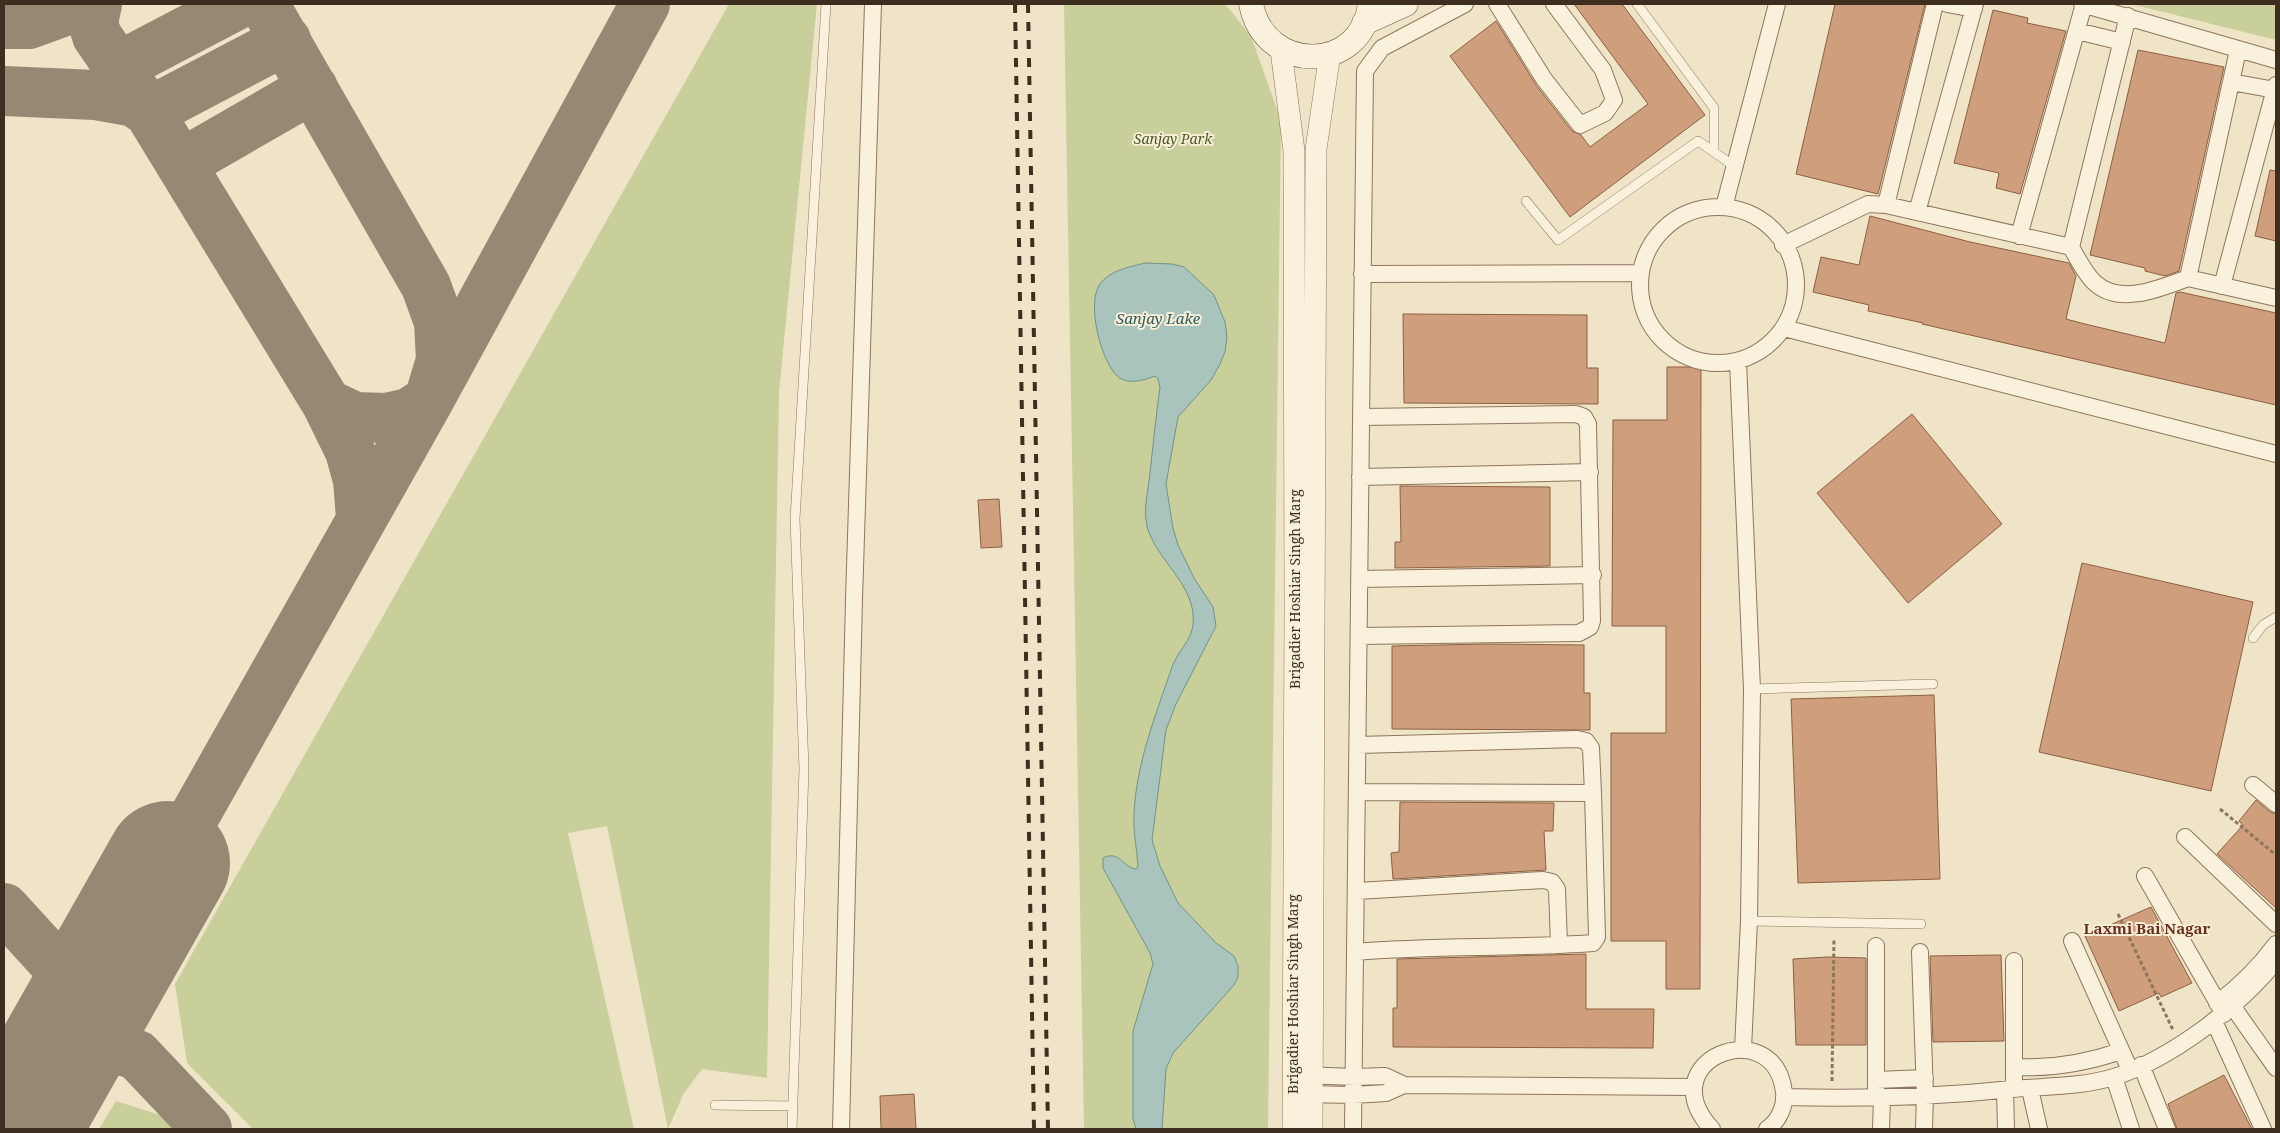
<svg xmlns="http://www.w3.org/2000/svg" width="2280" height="1133" font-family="'Noto Serif',serif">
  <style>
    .green { fill: #c9cf9b }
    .water { fill: #a9c4bc; stroke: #6f938a }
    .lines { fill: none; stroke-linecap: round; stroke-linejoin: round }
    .taxiway { stroke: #968974; stroke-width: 50 }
    .runway { stroke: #968974; stroke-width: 124 }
    .building { fill: #cf9f7d; stroke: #8d5f41 }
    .service-casing { stroke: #8d765c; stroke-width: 10 }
    .minor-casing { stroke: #8d765c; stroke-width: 18 }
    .tertiary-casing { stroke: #8d765c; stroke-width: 22 }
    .secondary-casing { stroke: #6f573f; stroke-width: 25 }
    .path { stroke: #8d765c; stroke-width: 3; stroke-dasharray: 4 2.5; stroke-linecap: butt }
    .service { stroke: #faf1dc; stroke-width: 9 }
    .minor { stroke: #faf1dc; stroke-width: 16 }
    .tertiary { stroke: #faf1dc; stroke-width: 21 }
    .secondary { stroke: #faf1dc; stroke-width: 24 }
    .rail { stroke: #3d2e20; stroke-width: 4; stroke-dasharray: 9 9; stroke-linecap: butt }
    .labels { text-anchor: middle; stroke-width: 4; stroke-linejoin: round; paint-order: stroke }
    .park-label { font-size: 14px; font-style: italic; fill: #4d5a26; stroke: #f7eed8 }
    .street-label { font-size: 14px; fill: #3d2e20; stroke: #f7eed8 }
    .water-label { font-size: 15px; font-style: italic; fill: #2f5d5a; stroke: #f7eed8 }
    .neighbourhood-label { font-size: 15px; font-weight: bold; fill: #6b2e1e; stroke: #f7eed8 }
  </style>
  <rect width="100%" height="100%" fill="#f0e4c8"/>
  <path class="green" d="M729,4H817L779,392L767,1078L702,1069L684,1093L668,1129L607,826L568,833L634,1129H253L187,1063L175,984Z
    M1064,4H1225L1251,36L1281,121L1268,1129H1084Z
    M2131,4H2276V40Z
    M116,1101L163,1116L175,1129H99Z"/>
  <path class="water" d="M1145,263L1172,264L1184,267L1214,295L1225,322L1227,337L1225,352L1219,366L1211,380L1178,417L1166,484L1173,528L1178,545L1194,578L1213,607L1216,626L1176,704L1166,730L1152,840L1160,866L1178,903L1216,943L1234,956L1238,966V977L1234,985L1173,1053L1166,1069L1162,1129H1136L1133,1119V1031L1153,964L1150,953L1103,868V858C1119,850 1122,866 1135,869L1138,867C1137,849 1133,832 1134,814C1136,764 1156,714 1172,667C1177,652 1192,640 1193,624C1197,585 1156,561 1147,526C1143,509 1148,491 1150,473C1153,445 1156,416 1160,387L1158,379L1155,376C1145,380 1129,385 1118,377C1101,362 1086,303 1100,284C1110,270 1130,267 1145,263Z"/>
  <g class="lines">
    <path class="taxiway" d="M97,4L93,23L97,36L149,112L286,40
      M264,4L426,286L439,322L441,360L429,400L409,413L387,418L355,417L327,404
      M4,24H29L84,4
      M118,67L238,4
      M4,91L95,95L134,102L149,112L327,404L350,451L358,480L361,518
      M181,164L313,88
      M168,863L429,400L645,4
      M4,908L90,1002
      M57,1058L76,1049L95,1046L111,1047L137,1055L207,1129"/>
    <path class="runway" d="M17,1129L168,863"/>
  </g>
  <path class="building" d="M1574,4H1622L1705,115L1570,217L1450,56L1496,21L1536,85L1572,131L1581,135L1590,147L1648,104Z
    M1835,4H1925L1878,194L1796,174Z
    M1993,10L2028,18L2027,23L2066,31L2020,194L1996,188L1999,173L1954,163Z
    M2138,50L2224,67L2179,271L2165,276L2145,271V268L2090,255Z
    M2270,170L2276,171V241L2255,236Z
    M1870,216L1970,242L2069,263L2076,276L2066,319L2085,324L2165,343L2176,293L2180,292L2276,313V405L1922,324L1923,323L1868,311L1869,305L1813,292L1821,257L1859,265Z
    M1403,314L1587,315V368H1598V404L1404,403Z
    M1667,367H1701L1700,989H1666V941H1611V733H1666V626H1612L1613,420H1667Z
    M1912,414L2002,524L1908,603L1817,493Z
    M1400,486L1550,487V566L1395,568V542H1401Z
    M999,499L1002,547L981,548L978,500Z
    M2082,563L2253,602L2211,791L2039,752Z
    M1486,644L1584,645V693H1590V730L1392,729V646Z
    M1934,695L1940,879L1798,883L1791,699Z
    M2256,800L2270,812L2276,814V908L2217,854L2243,825L2239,821Z
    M1400,802L1554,803L1553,831H1544L1546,870L1393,879L1391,853L1399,852Z
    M2151,907L2192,983L2161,997L2159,993L2119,1011L2085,936Z
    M1586,954V1009H1654L1653,1048L1393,1047V1008H1397V959Z
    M2001,955L2004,1041L1933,1042L1930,956Z
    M1827,957L1866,958V1045H1796L1793,959Z
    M2224,1075L2252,1129H2177L2168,1104Z
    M914,1094L916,1129H881L880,1096Z"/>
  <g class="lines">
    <g class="service-casing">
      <path id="service" d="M1637,4L1714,108V152
        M1526,201L1558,240L1698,141L1734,166
        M2253,638L2263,625L2276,617
        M1752,689L1933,684
        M1749,921L1921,924
        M715,1105L793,1106
        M792,1129L804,769L795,519L826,4"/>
    </g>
    <g class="minor-casing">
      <path id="minor" d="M1497,4L1544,79L1580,125L1605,113L1614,100L1603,70L1554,4
        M1935,4L1886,205L2071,247L2128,16
        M1947,4L1974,9
        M2082,4L2276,60
        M2077,31L2122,42
        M2238,50L2188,278L2276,298
        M2231,82L2275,90
        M1640 285a78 78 0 1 1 156 0a78 78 0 1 1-156 0Z
        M1724,207L1777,4
        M1917,212L1975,4
        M2019,236L2084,4
        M1783,245L1868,204L1886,205
        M2071,247C2078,259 2085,274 2095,283C2120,306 2161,288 2188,278
        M1362,274L1639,273
        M2222,286L2276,85
        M1784,328L2276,454
        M1738,362L1752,689L1749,921L1743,1049
        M1360,477L1590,472
        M1359,579L1593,575
        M1359,636L1579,633L1590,627L1592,621L1588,424L1584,417L1576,414L1361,417
        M2253,785L2276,804
        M1358,792L1593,793
        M2185,837L2276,924
        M2145,876L2224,1014
        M1357,891L1543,880L1552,882L1557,889L1559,945
        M2072,941L2130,1070
        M1876,946V1098
        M1356,952C1435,945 1514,949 1593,943L1597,937L1593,793L1591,748L1586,741L1577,739L1358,745
        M1920,952L1925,1095L1924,1129
        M2014,961V1089
        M2217,1003C2240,986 2259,967 2276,944
        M2233,1007L2276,1068
        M2214,1021L2263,1129
        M2141,1065L2167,1129
        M2014,1067C2051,1069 2086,1063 2121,1051
        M1302,1075L1355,1077L1385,1076L1404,1085L1693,1087
        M2114,1077L2131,1129
        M1876,1080L1925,1078
        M2030,1089L2039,1129
        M2005,1090L2006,1129
        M1301,1094L1354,1095L1386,1093L1404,1085
        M1784,1097C1860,1099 1937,1097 2012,1089C2046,1086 2081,1087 2114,1077C2171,1059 2239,1007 2276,961
        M841,1129L854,599L873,4
        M1353,1129L1365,71L1382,48L1465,4
        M1712,1129C1648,1060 1774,1011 1784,1092C1786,1106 1778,1122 1767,1129
        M1881,1129L1882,1098"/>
    </g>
    <g class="tertiary-casing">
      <path id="tertiary" d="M1281,50L1294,151L1295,609L1293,1129
        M1312,1129L1316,149L1330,53"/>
    </g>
    <g class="secondary-casing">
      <path id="secondary" d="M1251,4C1265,75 1362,73 1370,4
        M1364,23L1406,4"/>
    </g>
    <path class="path" d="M2220,809L2276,855
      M2118,914L2173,1030
      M1832,1081L1834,938"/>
    <use href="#service" class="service"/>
    <use href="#minor" class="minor"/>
    <use href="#tertiary" class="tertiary"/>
    <use href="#secondary" class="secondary"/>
    <path class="rail" d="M1015,4L1034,1129
      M1028,4L1048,1129"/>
  </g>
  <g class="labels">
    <g class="park-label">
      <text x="1173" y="144">Sanjay Park</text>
    </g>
    <g class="street-label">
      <text transform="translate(1295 589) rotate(-90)" y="5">Brigadier Hoshiar Singh Marg</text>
      <text transform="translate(1293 994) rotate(-90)" y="5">Brigadier Hoshiar Singh Marg</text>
    </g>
    <g class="water-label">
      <text x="1158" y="324">Sanjay Lake</text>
    </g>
    <g class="neighbourhood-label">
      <text x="2147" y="934">Laxmi Bai Nagar</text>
    </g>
  </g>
  <rect width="2280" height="1133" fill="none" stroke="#3d2e20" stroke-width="10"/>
</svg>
